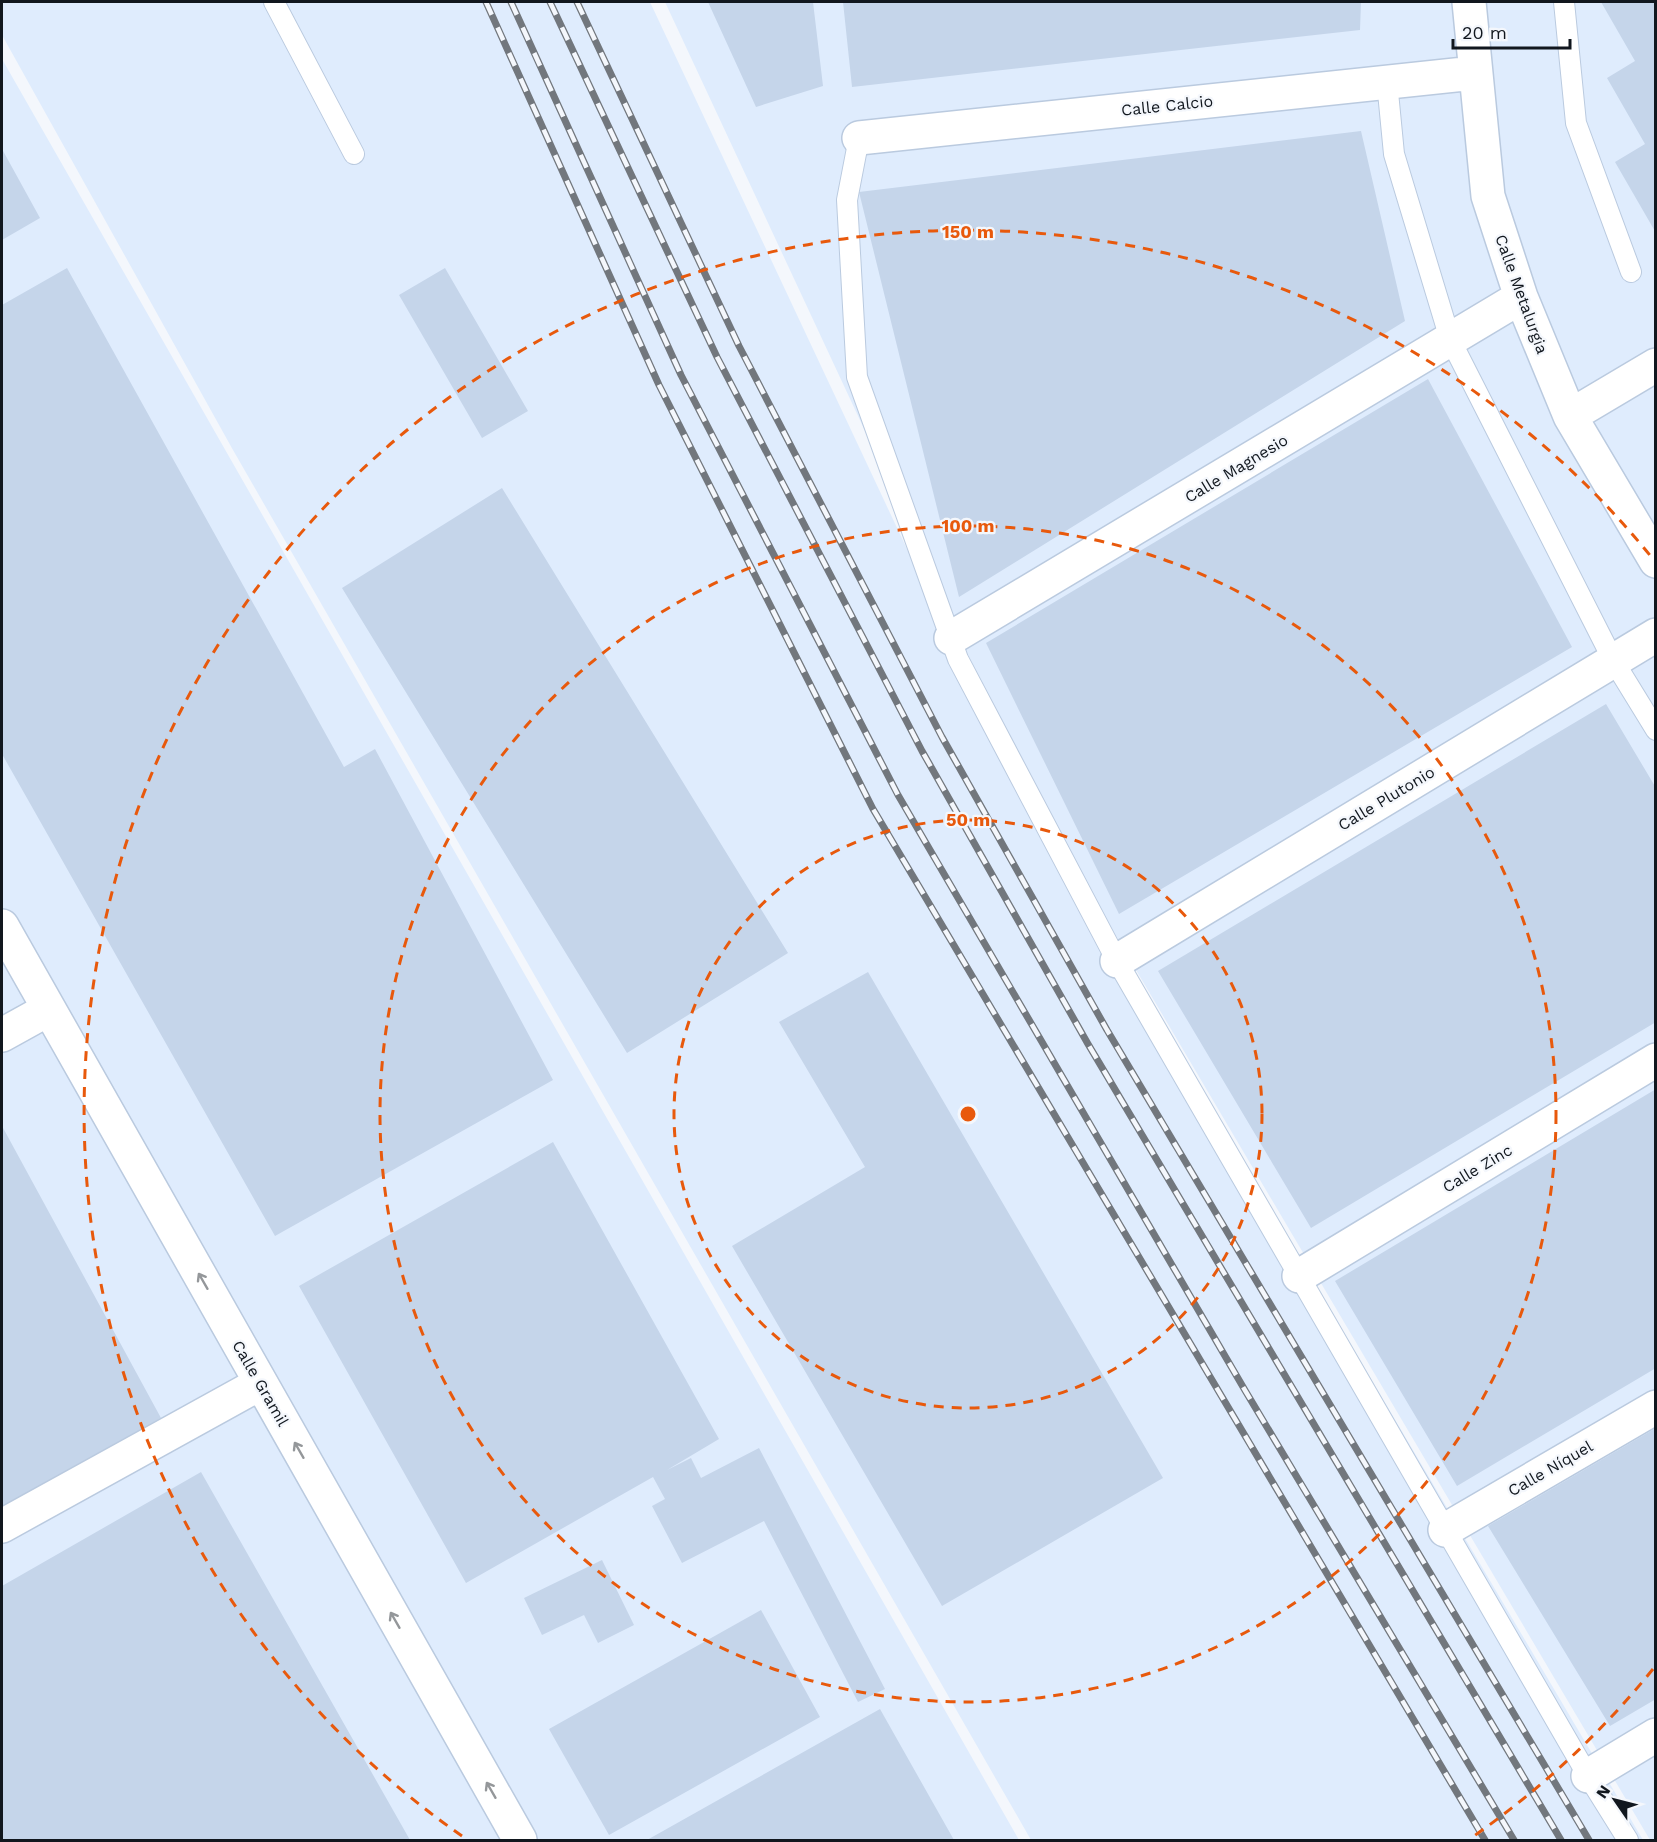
<svg xmlns="http://www.w3.org/2000/svg" width="1657" height="1842" font-family="'Work Sans',sans-serif">
  <style>
    .built { fill: #dfecfd }
    .building { fill: #c5d5ea }
    .lines { fill: none; stroke-linecap: round; stroke-linejoin: round }
    .lane-casing { stroke: #bacadf; stroke-width: 22 }
    .street-casing { stroke: #bacadf; stroke-width: 36 }
    .lane { stroke: #fff; stroke-width: 20 }
    .street { stroke: #fff; stroke-width: 33 }
    .rail-casing { stroke: #72777d; stroke-width: 7 }
    .rail { stroke: #f4f7fc; stroke-width: 4.5; stroke-dasharray: 14; stroke-linecap: butt }
    .oneway { stroke: #94979a }
    .ring { fill: none; stroke: #e8590c; stroke-width: 3; stroke-dasharray: 10 8 }
    .labels { text-anchor: middle; stroke-width: 4.5; stroke-linejoin: round; paint-order: stroke }
    .street-label { font-size: 16px; fill: #11171e; stroke: #f4f7fc }
    .centre { fill: #e8590c; stroke: #f4f7fc; stroke-width: 3 }
    .ring-label { font-size: 18px; text-anchor: middle; font-weight: bold; fill: #e8590c; stroke: #f4f7fc; stroke-width: 4.5; stroke-linejoin: round; paint-order: stroke }
  </style>
  <rect width="100%" height="100%" fill="#f4f7fc"/>
  <path class="built" d="M2,2H650L1007,762L1643,1840H1031L233,450L2,35Z
    M665,2H1655V1840H1650L1022,777L948,609Z
    M2,59L1019,1840H2Z"/>
  <path class="building" d="M708,2H813L823,86L756,107Z
    M843,2H1361L1360,30L852,87Z
    M1601,2H1656V233L1615,162L1645,144L1607,78L1635,61Z
    M1361,131L1405,321L959,597L859,192Z
    M2,149L40,218L2,240Z
    M67,268L344,767L375,749L553,1080L275,1236L2,754V305Z
    M445,268L528,411L482,438L399,295Z
    M1428,379L1572,647L1119,914L986,643Z
    M502,488L788,953L627,1053L342,588Z
    M1606,704L1656,788V1022L1311,1228L1158,971Z
    M868,972L1163,1478L942,1606L732,1246L865,1167L779,1022Z
    M1656,1089V1368L1457,1486L1335,1281Z
    M2,1126L161,1418L2,1507Z
    M553,1142L719,1439L667,1470L691,1458L701,1478L759,1448L885,1689L858,1702L764,1521L682,1563L652,1506L665,1499L653,1477L466,1583L299,1286Z
    M1656,1428V1699L1610,1726L1488,1526Z
    M201,1472L410,1840H2V1586Z
    M602,1560L634,1625L598,1643L584,1615L542,1635L524,1598Z
    M761,1610L820,1717L609,1835L549,1729Z
    M880,1709L954,1840H647Z"/>
  <g class="lines">
    <g class="lane-casing">
      <path id="lane" d="M274,2L354,154
        M1564,2L1576,123L1631,272
        M1387,82L1394,154L1450,339L1613,660L1656,730
        M859,138L847,200L857,377L958,659L1117,961L1588,1776L1628,1840"/>
    </g>
    <g class="street-casing">
      <path id="street" d="M1469,2L1488,196L1521,297L1570,416L1656,561
        M859,138L1474,73
        M1570,416L1656,365
        M951,638L1521,297
        M2,926L520,1840
        M1117,961L1656,635
        M2,1035L49,1009
        M1299,1276L1656,1060
        M2,1526L261,1383
        M1445,1530L1656,1407
        M1588,1776L1656,1735"/>
    </g>
    <use href="#lane" class="lane"/>
    <use href="#street" class="street"/>
    <g class="rail-casing">
      <path id="rail" d="M486,2L659,385L873,809L1485,1840
        M511,2L681,375L898,795L1246,1392L1514,1840
        M550,2L717,357L922,751L1088,1044L1561,1840
        M577,2L739,346L942,737L1107,1030L1589,1840"/>
    </g>
    <use href="#rail" class="rail"/>
  </g>
  <defs><path id="oneway-shaft" d="M-6 0H5M1.5-3L5.5 0L1.5 3" fill="none" stroke-width="1.6" stroke-linecap="round" stroke-linejoin="round" transform="scale(1.5)"/></defs>
  <g class="oneway">
    <use href="#oneway-shaft" transform="translate(203 1281) rotate(-120)"/>
    <use href="#oneway-shaft" transform="translate(299 1450) rotate(-120)"/>
    <use href="#oneway-shaft" transform="translate(395 1620) rotate(-120)"/>
    <use href="#oneway-shaft" transform="translate(491 1790) rotate(-120)"/>
  </g>
  <g class="ring">
    <circle cx="968" cy="1114" r="294"/>
    <circle cx="968" cy="1114" r="588"/>
    <path d="M1653 1669A882 882 0 0 1 1474 1836M462 1836A882 882 0 1 1 1653 559"/>
  </g>
  <g class="labels">
    <g class="street-label">
      <text transform="translate(1167 105) rotate(-6)" y="6">Calle Calcio</text>
      <text transform="translate(1522 294) rotate(70)" y="6">Calle Metalurgia</text>
      <text transform="translate(1236 468) rotate(-31)" y="6">Calle Magnesio</text>
      <text transform="translate(1386 798) rotate(-31)" y="6">Calle Plutonio</text>
      <text transform="translate(1477 1168) rotate(-31)" y="6">Calle Zinc</text>
      <text transform="translate(261 1383) rotate(60)" y="6">Calle Gramil</text>
      <text transform="translate(1550 1468) rotate(-30)" y="6">Calle Níquel</text>
    </g>
  </g>
  <circle cx="968" cy="1114" r="9" class="centre"/>
  <g class="ring-label">
    <text x="968" y="238">150 m</text>
    <text x="968" y="532">100 m</text>
    <text x="968" y="826">50 m</text>
  </g>
  <rect width="1657" height="1842" fill="none" stroke="#11171e" stroke-width="6"/>
  <g transform="translate(1615 1800) rotate(305)" stroke="#f4f7fc" stroke-width="4.5" paint-order="stroke">
  <path d="M0-4.5L10 22L0 15L-10 22Z" fill="#11171e"/>
  <text y="-9" font-size="16" font-weight="bold" text-anchor="middle" fill="#11171e">N</text>
  </g>
  <path d="M1453 39v9h117v-9" fill="none" stroke="#11171e" stroke-width="3"/>
  <text x="1462" y="39" font-size="18" fill="#11171e" stroke="#f4f7fc" stroke-width="4.5" paint-order="stroke">20 m</text>
</svg>
